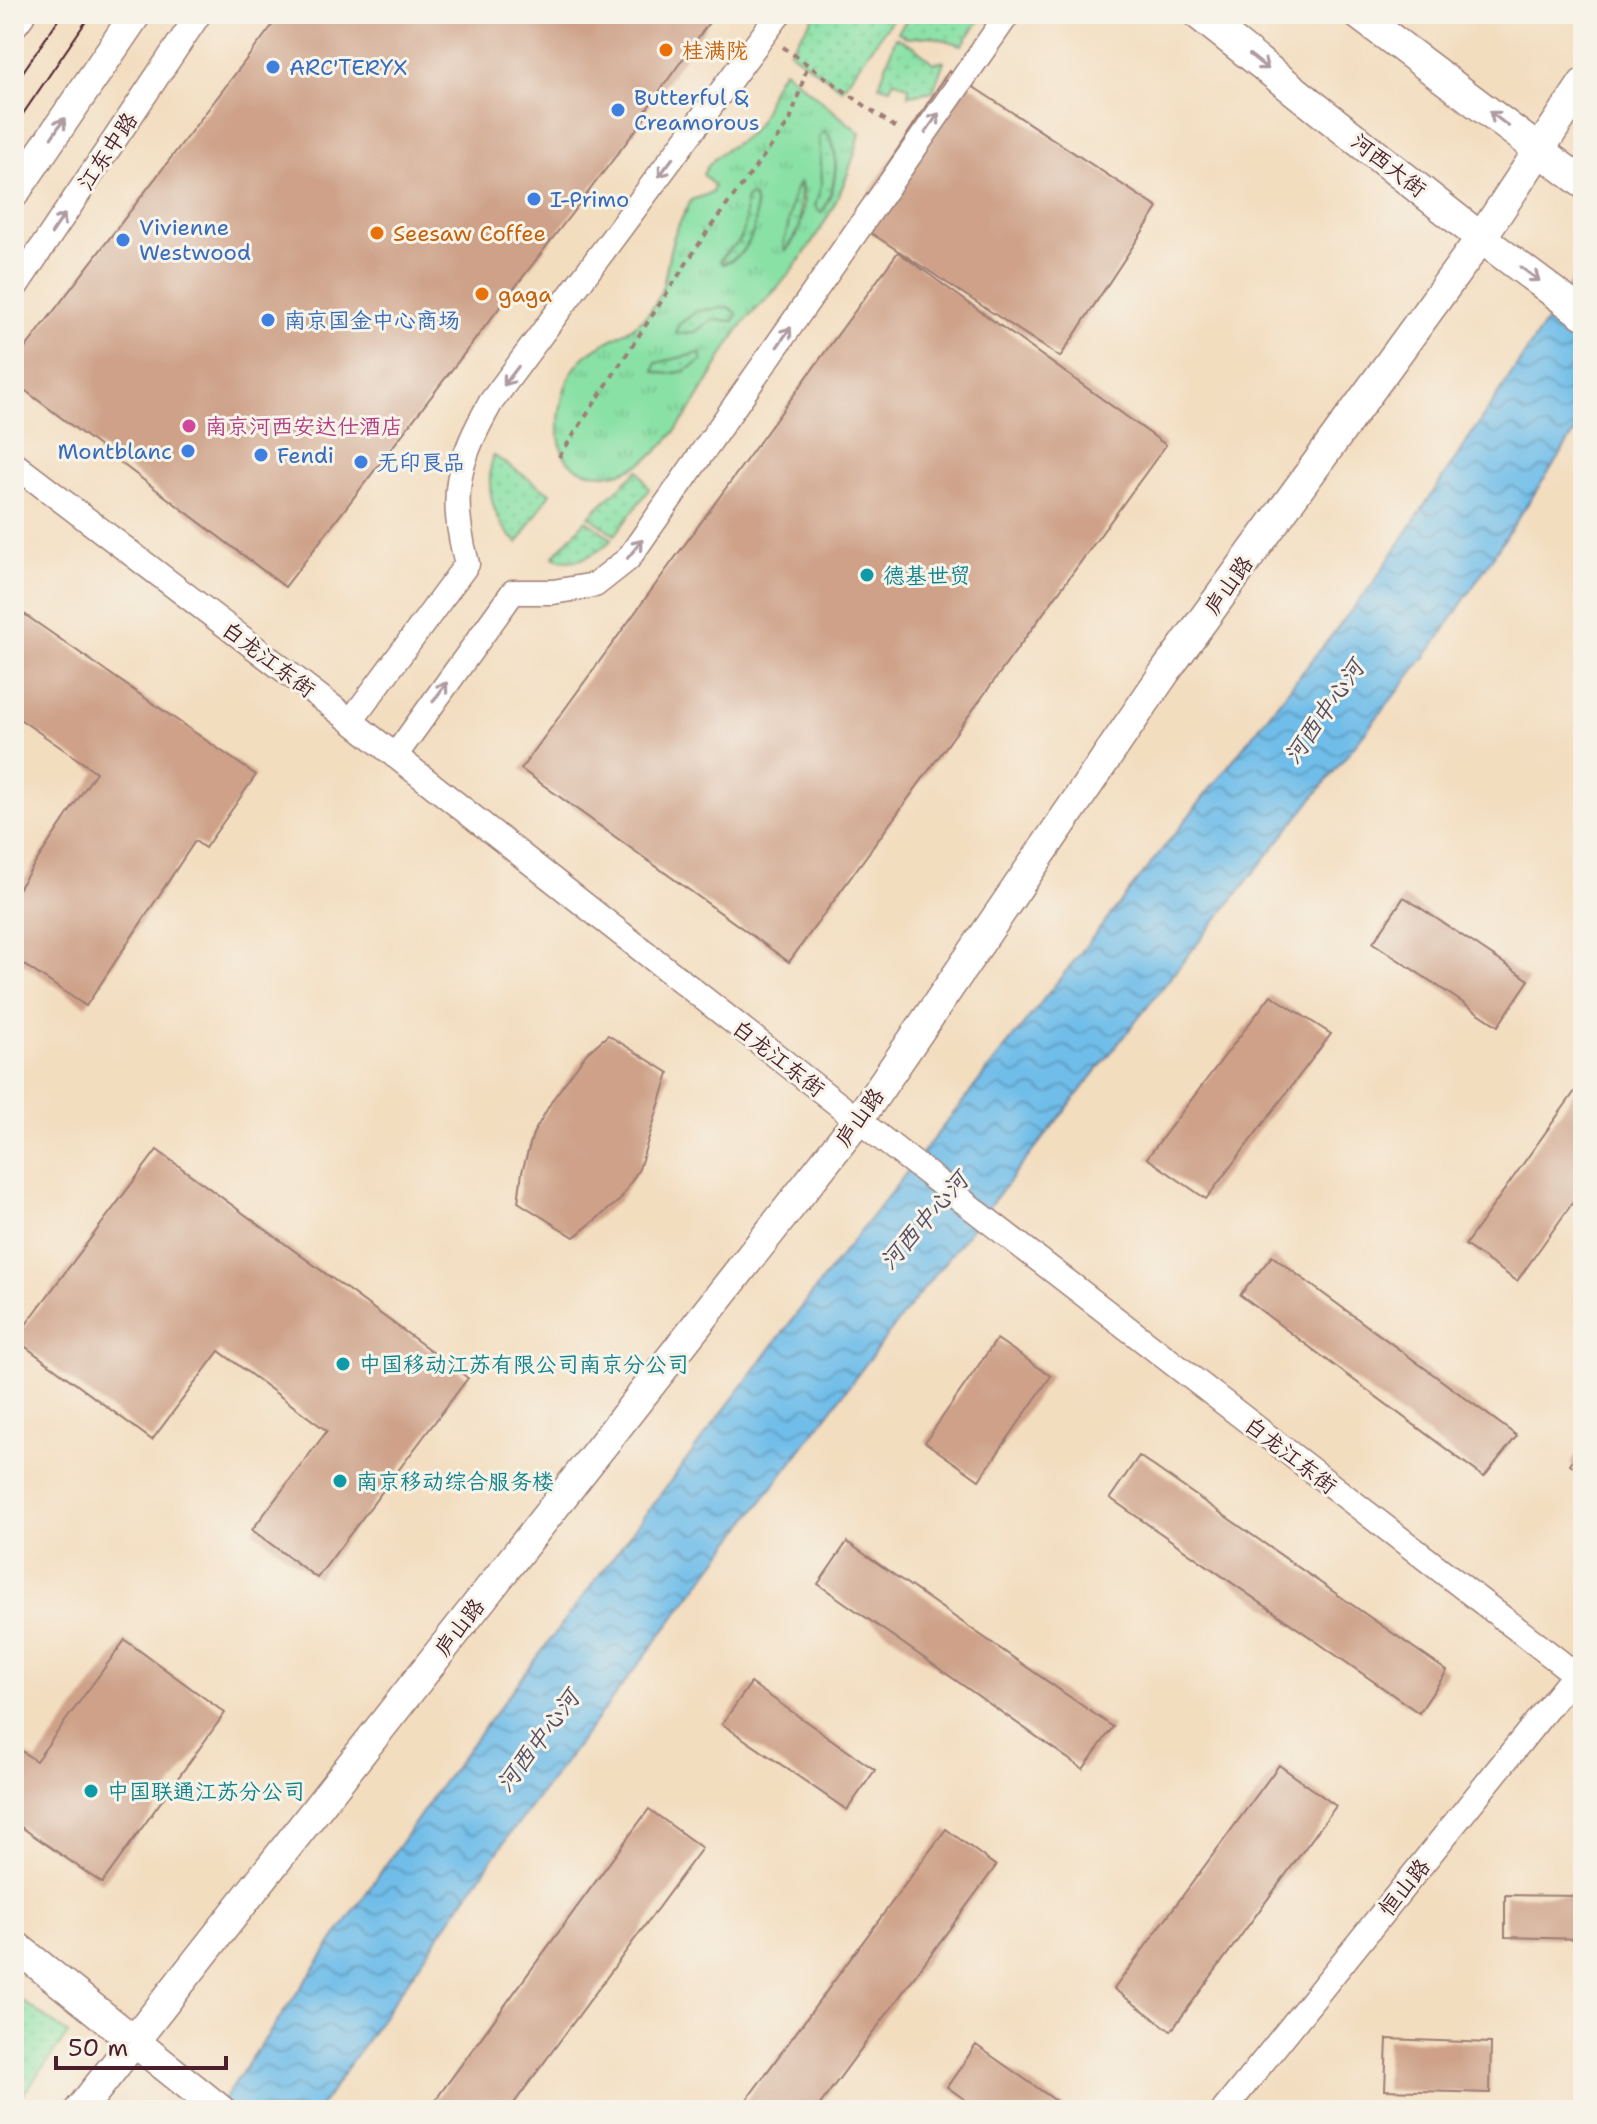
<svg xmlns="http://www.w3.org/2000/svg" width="1597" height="2124" font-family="'Shantell Sans','LXGW WenKai TC',sans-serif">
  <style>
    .grass { fill: url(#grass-dots); stroke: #6a8068; stroke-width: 2 }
    .park { fill: url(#park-tufts); stroke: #6a8068; stroke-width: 2; fill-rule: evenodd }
    .water { fill: url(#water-waves); stroke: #5c6e8a; stroke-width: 2 }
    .building { fill: #cea188 }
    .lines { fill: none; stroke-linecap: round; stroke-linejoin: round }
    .minor-casing { stroke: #9e7e75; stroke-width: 27 }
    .major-casing { stroke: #9e7e75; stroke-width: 33 }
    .path { stroke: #9e7e75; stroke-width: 4; stroke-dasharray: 6 6; stroke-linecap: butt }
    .minor { stroke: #fff; stroke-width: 24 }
    .major { stroke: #fff; stroke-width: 30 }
    .tram { stroke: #4a1f2b; stroke-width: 2 }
    .oneway { stroke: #ae9aa0 }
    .food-dot { fill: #e8710a; stroke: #f7f3e8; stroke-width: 3 }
    .shop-dot { fill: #3f7fe0; stroke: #f7f3e8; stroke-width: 3 }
    .hotel-dot { fill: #d1479c; stroke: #f7f3e8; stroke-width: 3 }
    .culture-dot { fill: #0f9aa8; stroke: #f7f3e8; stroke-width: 3 }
    .labels { text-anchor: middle; stroke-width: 6; stroke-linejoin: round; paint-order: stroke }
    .food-label { font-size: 22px; fill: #c56008; stroke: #f7f3e8; text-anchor: start }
    .shop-label { font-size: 22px; fill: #366cbe; stroke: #f7f3e8; text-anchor: start }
    .street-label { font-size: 22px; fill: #4a1f2b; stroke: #f7f3e8 }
    .hotel-label { font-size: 22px; fill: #b23c85; stroke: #f7f3e8; text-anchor: start }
    .culture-label { font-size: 22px; fill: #0d838f; stroke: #f7f3e8; text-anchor: start }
    .water-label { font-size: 24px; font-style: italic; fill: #554e64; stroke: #f7f3e8 }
  </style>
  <defs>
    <pattern id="grass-dots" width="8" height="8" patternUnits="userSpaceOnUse" patternTransform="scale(2)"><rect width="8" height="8" fill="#89e1a6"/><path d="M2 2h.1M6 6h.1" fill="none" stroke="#78c18f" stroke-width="1.8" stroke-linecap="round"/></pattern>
    <pattern id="park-tufts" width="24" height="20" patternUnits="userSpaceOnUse" patternTransform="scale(2)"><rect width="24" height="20" fill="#89e1a6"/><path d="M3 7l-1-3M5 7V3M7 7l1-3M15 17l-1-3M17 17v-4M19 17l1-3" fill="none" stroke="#78c18f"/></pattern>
    <pattern id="water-waves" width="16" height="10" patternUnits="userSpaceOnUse" patternTransform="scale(2)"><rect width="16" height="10" fill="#6fbde9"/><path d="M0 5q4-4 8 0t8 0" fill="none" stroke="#5d99bd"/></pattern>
  </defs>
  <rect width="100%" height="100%" fill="#f7f3e8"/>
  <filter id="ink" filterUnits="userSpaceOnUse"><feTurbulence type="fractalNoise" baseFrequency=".0125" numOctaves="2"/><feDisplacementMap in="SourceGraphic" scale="16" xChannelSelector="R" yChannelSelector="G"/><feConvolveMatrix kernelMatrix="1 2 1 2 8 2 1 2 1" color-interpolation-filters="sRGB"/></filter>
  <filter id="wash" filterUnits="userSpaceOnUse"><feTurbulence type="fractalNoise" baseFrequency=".006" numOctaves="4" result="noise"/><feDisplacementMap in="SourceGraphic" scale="32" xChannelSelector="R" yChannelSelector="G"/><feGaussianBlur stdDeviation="1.8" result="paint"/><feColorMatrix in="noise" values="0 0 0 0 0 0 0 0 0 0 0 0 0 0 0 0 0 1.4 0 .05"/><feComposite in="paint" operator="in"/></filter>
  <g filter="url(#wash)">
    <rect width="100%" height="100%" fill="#f3ddbf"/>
    <path class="grass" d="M816,14H896L842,89L789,51Z
      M911,14H975L981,18L962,45L931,36L908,38L898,32Z
      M896,37L915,47L933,63L944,61L933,91L908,95L909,87L894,80L890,88L879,86Z
      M824,130C843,148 835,194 821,213L815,206L822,182L819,137Z
      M801,180L800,226L786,251L783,243C793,221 787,199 801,180Z
      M749,196L754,197C760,223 751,254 723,264L720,261L743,232L745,200Z
      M728,307L737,313L734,321L712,320L695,332L676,334L678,325L697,311Z
      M700,353L703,360C690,371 670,378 654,371L656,363Z
      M493,455L550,493L518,543C492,521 485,488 493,455Z
      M638,470L649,489L615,535L589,516Z
      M586,520L612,539C598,554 573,568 553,557Z
      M14,1995L68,2034L14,2106Z"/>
    <path class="park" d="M784,70L860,133C846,194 818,240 778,287C765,302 748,315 737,332C707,376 669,474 606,474C594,474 581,472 571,464C555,449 558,420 562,400C575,336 624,348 652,308C669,284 665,259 675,233C679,222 686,212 691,200L712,193L714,186L703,174C719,146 739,147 755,127C770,108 766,90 784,70ZM825,131C843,149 836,194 821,213L815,206L822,182L819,137ZM800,181C808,203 802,233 786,251L783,243C793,221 787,199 800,181ZM749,196L754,197C760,223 751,255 723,264L720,261C724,251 733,249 739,241C747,230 745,213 745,200ZM728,307L737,313L734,321L712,320L695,332L676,334L678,325L697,311ZM700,353L702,360C690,371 669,378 654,371L656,363Z"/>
    <path class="water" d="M1583,266V420L1435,644L899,1320L504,1842L318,2110H216L443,1782L839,1258L1373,583Z"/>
    <g id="blocks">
      <path class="building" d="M281,14H715L642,116L645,118L285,587L14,382V363Z
        M949,71L1158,208L1060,357L851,220Z
        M898,252L1166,445L789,962L521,769Z
        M14,607L256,775L205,848L195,841L86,1006L14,958V895L96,772L14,715Z
        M1404,897L1529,980L1498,1026L1373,943Z
        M1271,995L1331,1034L1206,1199L1147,1158Z
        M608,1035L669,1073L639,1169L620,1200L574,1237L518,1202L522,1172L533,1134L553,1099L587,1053Z
        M1583,1080V1188L1517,1281L1465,1245Z
        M157,1150L468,1378L317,1578L252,1530L327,1431L219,1351L152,1440L15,1339Z
        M1272,1256L1517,1436L1484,1477L1240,1295Z
        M997,1339L1051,1376L979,1480L925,1442Z
        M1583,1445V1473L1570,1464Z
        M1139,1456L1447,1671L1419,1713L1110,1498Z
        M847,1542L1113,1727L1083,1769L818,1584Z
        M125,1640L225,1713L102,1883L14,1822V1746L36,1761Z
        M751,1683L875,1770L847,1810L722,1724Z
        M1279,1765L1336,1806L1171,2031L1114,1989Z
        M649,1809L702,1848L509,2110H428Z
        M946,1829L996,1866L816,2110H739Z
        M1505,1895L1583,1896V1939L1505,1937Z
        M1387,2039L1491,2043L1490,2093L1385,2090Z
        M976,2045L1069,2110H980L947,2087Z"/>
    </g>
  </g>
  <g filter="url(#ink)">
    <use href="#blocks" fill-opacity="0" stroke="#9e7e75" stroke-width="2"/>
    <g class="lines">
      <g class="minor-casing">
        <path id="minor" d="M14,289L199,14
          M14,464L351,721L858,1120L1583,1680
          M351,721L467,564C449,495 456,464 491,402L779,14
          M395,756L513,592H553L595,585L628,559L1008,14
          M1224,2110L1583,1664"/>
      </g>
      <g class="major-casing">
        <path id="major" d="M1198,14L1481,238L1583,314
          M1358,14L1583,183
          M14,22L20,14
          M14,193L136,14
          M14,1945L220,2110
          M80,2110L858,1120L1165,672L1481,238L1583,84"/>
      </g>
      <path class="path" d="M783,47L899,130
        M559,457L709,229L790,121L808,65"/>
      <use href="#minor" class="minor"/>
      <use href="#major" class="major"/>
      <path class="tram" d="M14,85L62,14
        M14,127L91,14"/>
    </g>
    <defs><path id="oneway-shaft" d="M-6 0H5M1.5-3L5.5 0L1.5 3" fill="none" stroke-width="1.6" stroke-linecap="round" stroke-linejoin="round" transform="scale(2)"/></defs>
    <g class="oneway">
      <use href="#oneway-shaft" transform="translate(1259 62) rotate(38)"/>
      <use href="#oneway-shaft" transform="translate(1499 119) rotate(-143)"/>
      <use href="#oneway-shaft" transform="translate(932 123) rotate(-55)"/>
      <use href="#oneway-shaft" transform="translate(58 128) rotate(-56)"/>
      <use href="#oneway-shaft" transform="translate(666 167) rotate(127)"/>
      <use href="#oneway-shaft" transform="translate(58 224) rotate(-56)"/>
      <use href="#oneway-shaft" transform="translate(1530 274) rotate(36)"/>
      <use href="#oneway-shaft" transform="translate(784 337) rotate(-55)"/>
      <use href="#oneway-shaft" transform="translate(511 376) rotate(127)"/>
      <use href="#oneway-shaft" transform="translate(635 549) rotate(-51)"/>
      <use href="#oneway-shaft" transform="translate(440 692) rotate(-54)"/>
    </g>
  </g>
  <g class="food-dot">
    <circle cx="666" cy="50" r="8"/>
    <circle cx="377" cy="233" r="8"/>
    <circle cx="482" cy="294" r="8"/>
  </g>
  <g class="shop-dot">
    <circle cx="273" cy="67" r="8"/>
    <circle cx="618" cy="110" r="8"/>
    <circle cx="534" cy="199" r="8"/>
    <circle cx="123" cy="240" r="8"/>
    <circle cx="268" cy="320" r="8"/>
    <circle cx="188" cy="451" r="8"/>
    <circle cx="261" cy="455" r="8"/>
    <circle cx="361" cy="462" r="8"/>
  </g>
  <circle class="hotel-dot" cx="189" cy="426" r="8"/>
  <g class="culture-dot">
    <circle cx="867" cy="575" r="8"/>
    <circle cx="343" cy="1364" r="8"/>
    <circle cx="340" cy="1481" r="8"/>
    <circle cx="91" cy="1791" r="8"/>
  </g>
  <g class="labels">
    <g class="food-label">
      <text x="682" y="58">桂满陇</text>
      <text x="393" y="241">Seesaw Coffee</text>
      <text x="498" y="302">gaga</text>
    </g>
    <g class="shop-label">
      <text x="289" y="75">ARC'TERYX</text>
      <text x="634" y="105">Butterful &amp;<tspan x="634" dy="25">Creamorous</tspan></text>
      <text x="550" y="207">I-Primo</text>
      <text x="139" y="235">Vivienne<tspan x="139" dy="25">Westwood</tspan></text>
      <text x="284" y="328">南京国金中心商场</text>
      <text x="172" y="459" text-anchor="end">Montblanc</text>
      <text x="277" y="463">Fendi</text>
      <text x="377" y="470">无印良品</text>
    </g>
    <g class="street-label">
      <text transform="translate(107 151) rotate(-56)" y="8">江东中路</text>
      <text transform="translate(1389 165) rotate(38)" y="8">河西大街</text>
      <text transform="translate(1228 585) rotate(-54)" y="8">庐山路</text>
      <text transform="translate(269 659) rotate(37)" y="8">白龙江东街</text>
      <text transform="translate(779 1058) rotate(38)" y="8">白龙江东街</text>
      <text transform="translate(859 1117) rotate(-54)" y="8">庐山路</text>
      <text transform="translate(1291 1455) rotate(38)" y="8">白龙江东街</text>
      <text transform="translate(459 1627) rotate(-52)" y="8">庐山路</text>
      <text transform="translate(1404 1887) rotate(-51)" y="8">恒山路</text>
    </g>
    <g class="hotel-label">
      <text x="205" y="434">南京河西安达仕酒店</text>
    </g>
    <g class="culture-label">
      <text x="883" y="583">德基世贸</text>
      <text x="359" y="1372">中国移动江苏有限公司南京分公司</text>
      <text x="356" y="1489">南京移动综合服务楼</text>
      <text x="107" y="1799">中国联通江苏分公司</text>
    </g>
    <g class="water-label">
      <text transform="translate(1324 712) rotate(-55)" y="8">河西中心河</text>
      <text transform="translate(924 1221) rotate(-49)" y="8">河西中心河</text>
      <text transform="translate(538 1741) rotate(-53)" y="8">河西中心河</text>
    </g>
  </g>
  <rect width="1597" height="2124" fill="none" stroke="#f7f3e8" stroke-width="48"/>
  <path d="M56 2056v12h170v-12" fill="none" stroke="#4a1f2b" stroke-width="4"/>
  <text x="68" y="2056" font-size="24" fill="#4a1f2b" stroke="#f7f3e8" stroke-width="6" paint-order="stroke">50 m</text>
</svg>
